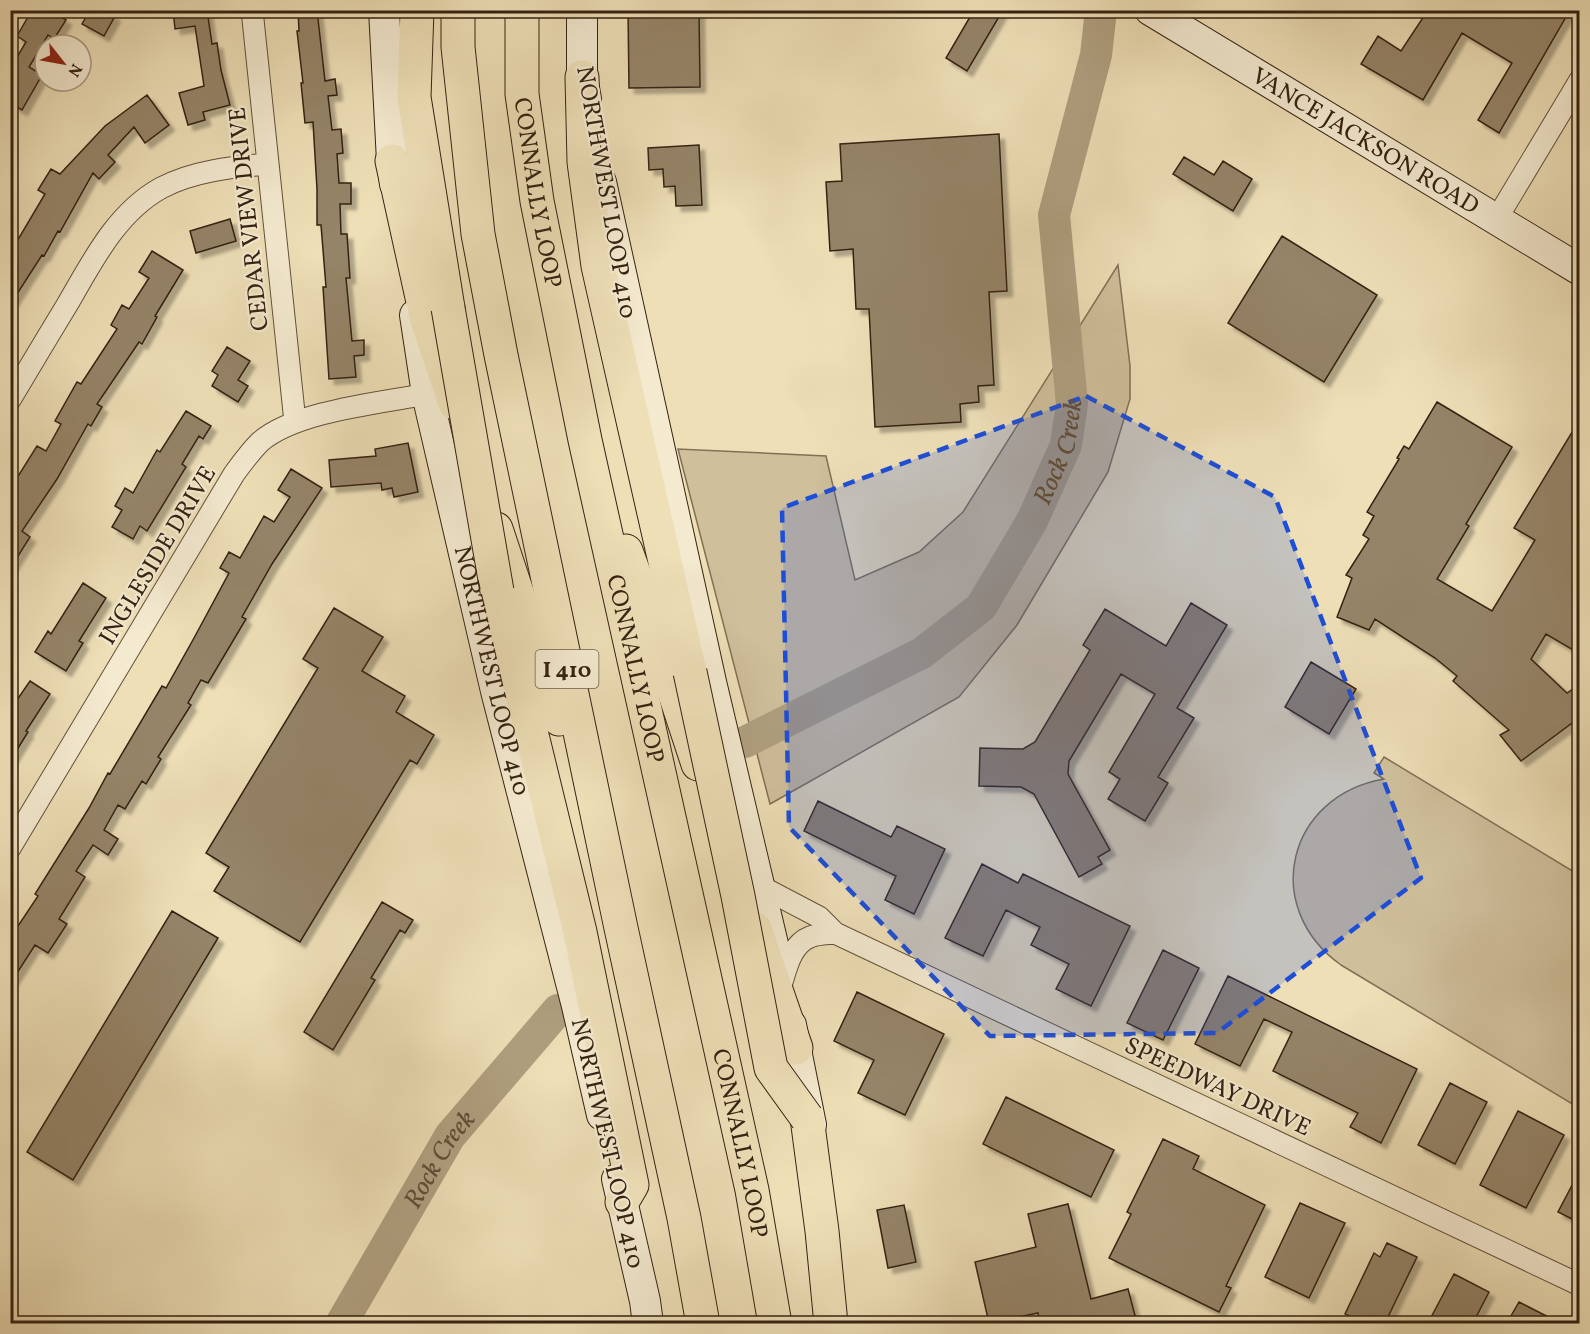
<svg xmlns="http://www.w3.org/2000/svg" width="1590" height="1334" font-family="Vollkorn,serif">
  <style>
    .green { fill: #cfbf9b; stroke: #827056; stroke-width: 1.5 }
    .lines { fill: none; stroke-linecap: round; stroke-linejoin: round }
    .river { stroke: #af9f7f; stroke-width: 32 }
    .building { fill: #958468; stroke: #352212; stroke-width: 1.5; filter: url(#shadow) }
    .minor-casing { stroke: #63513b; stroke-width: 23 }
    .secondary-casing { stroke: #352212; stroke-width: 32 }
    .motorway-casing { stroke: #352212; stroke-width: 35 }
    .minor { stroke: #f4ead0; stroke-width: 21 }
    .secondary { stroke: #f4ead0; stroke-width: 30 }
    .motorway { stroke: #eedfb7; stroke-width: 33 }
    .motorway-bridge-casing { stroke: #352212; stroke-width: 35; stroke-linecap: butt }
    .motorway-bridge { stroke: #eedfb7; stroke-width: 33 }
    .marked { fill: #1d4ed8; fill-opacity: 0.2; stroke: #1d4ed8; stroke-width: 4.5; stroke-dasharray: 12 8; stroke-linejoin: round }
    .labels { text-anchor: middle; stroke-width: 4.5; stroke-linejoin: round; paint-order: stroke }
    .shield { fill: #f4ead0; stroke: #6e5e4b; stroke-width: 1.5 }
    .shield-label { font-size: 22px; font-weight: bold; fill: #352212 }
    .street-label { font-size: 24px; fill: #352212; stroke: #f4ead0 }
    .water-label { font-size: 26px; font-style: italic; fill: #604e38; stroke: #f4ead0 }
  </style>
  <defs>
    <filter id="shadow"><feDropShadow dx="5.5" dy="5.5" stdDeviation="1.5" flood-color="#0004"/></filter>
  </defs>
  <rect width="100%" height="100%" fill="#eedfb7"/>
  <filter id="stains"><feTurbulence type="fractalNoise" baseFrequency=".00333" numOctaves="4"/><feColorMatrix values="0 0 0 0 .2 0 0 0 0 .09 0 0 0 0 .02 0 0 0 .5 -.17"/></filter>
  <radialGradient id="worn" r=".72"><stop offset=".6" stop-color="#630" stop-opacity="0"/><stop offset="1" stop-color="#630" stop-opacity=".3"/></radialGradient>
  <path class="green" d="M1118,265L1130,366V399L1108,472L1017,625L959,697L770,804L678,449L826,456L855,580L919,552L963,512Z
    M1384,757L1579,875V1108L1341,965C1260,907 1287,796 1384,779L1374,773Z"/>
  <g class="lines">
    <g class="river">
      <path id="s1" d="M745,742L922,653L981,607L1032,521L1066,445L1072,404L1054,215L1096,55L1101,10"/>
      <path id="s2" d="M341,1324L450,1136L558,1010"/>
    </g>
  </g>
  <path class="building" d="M32,10H50L66,20L54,39L48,35L29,67L42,75L22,110L10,103V69L26,42L17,36Z
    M90,10H105L115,16L104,36L82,24Z
    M173,10H207L212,44L217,43L221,70L230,105L203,112L205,120L188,125L179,93L204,86L195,26L175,29Z
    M298,10H317L325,81L335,79L337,95L328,96L332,130L341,129L343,153L337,154L339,183H351V204H340L341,234H347L350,278H346L352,341L364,340V355L354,356L356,377L329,379L323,287H326L321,225H317V189L313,122L305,123L301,83H303L297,31H299Z
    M628,10H699L700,87L629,88Z
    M974,10H1003L967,71L946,58Z
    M1428,10H1570L1499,133L1478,120L1512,63L1462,33L1423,100L1361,64L1378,36L1401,51Z
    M147,95L169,125L145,143L134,127L108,155L115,162L99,179L93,173L60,232L58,231L44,256L42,255L10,305V253L45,194L38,190L51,169L60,174L105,126Z
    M999,134L1007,291L989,292L994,385L978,386L979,402L960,404L961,422L875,427L869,309H856L853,249L830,251L826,182L842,181L840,144Z
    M699,145L702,205L676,206L675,186L664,187L663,169L649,170L648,148Z
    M1184,157L1214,175L1223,161L1252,179L1233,211L1173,174Z
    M230,219L236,241L196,253L190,231Z
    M1282,236L1377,295L1324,382L1228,323Z
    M152,251L183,270L155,316L157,317L142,344L139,342L97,404L102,407L91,426L88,424L57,479L22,531L30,537L10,569V489L37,446L46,451L61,424L55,421L77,382L81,384L117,329L111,325L122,305L129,309L149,278L139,272Z
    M227,347L250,361L238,380L248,386L238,402L212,386L218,375L212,371Z
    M1437,402L1512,447L1466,524L1469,526L1437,579L1492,611L1535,540L1514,528L1580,419V654L1546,634L1531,659L1567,693L1580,684V717L1521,761L1500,735L1509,730L1453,681L1457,676L1435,658L1375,619L1369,630L1337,617L1352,578L1346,575L1369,539L1363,535L1374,516L1367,512L1399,459L1397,458L1404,446L1409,449Z
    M186,411L211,426L203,439L199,436L182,464L186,467L147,531L140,526L133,539L112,527L122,510L115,506L125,488L133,493L157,450L160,452Z
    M408,443L418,492L394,497L392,488L382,490L381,483L331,487L329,460L376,456L375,449Z
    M291,469L322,488L272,564L242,617L246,619L208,683L201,680L188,703L191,705L158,757L161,759L146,784L142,781L125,809L118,805L104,830L118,839L108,855L93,845L76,871L85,877L59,919L67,924L48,953L35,945L10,984V938L38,896L35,894L89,808L108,773L110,774L162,686L166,688L194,638L229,573L220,568L229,552L240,558L264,516L274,522L290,497L278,490Z
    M83,583L106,598L79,641L83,643L66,671L35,652L48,631L51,634Z
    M1191,603L1227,625L1177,708L1194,718L1158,777L1168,783L1145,821L1108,799L1120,779L1109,772L1155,694L1121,674L1069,761L1068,774L1110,850L1098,857L1102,864L1079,877L1034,794L1021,787L979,786L980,748L1023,749L1035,742L1090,650L1083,645L1105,609L1166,646Z
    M334,608L383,637L362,671L405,696L396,712L434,735L417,764L410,760L300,942L214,891L229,867L206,853L318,668L303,659Z
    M1311,662L1356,689L1329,734L1285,707Z
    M30,681L50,694L26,731L28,732L10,761V710Z
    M818,801L891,837L897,826L945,849L914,914L885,900L896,876L804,831Z
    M982,864L1018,883L1023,874L1130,926L1091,1006L1056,989L1069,964L1031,945L1040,927L1006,910L983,956L945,938Z
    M382,902L413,920L405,933L400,930L371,978L375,980L333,1050L304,1032Z
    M172,911L218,938L73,1180L27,1152Z
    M1163,950L1199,968L1163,1040L1127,1023Z
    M1228,976L1417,1069L1381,1143L1350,1127L1358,1113L1273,1071L1292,1032L1264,1019L1240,1066L1195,1044Z
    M857,992L944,1034L905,1115L858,1093L874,1060L834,1041Z
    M1450,1083L1487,1102L1455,1164L1418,1145Z
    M1006,1097L1114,1150L1091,1197L983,1144Z
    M1518,1111L1564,1135L1526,1208L1480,1185Z
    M1163,1139L1199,1156L1193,1169L1265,1205L1226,1286L1231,1288L1219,1312L1109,1258L1131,1214L1127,1212Z
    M1580,1170V1223L1558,1212Z
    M1300,1203L1345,1223L1309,1298L1265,1277Z
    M1068,1204L1091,1299L1128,1289L1137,1323H1040L1038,1313L989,1323L975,1262L1036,1247L1028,1214Z
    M904,1205L916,1262L888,1268L877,1210Z
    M1387,1243L1417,1257L1385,1323H1365L1345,1314L1374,1253L1380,1257Z
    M1454,1274L1489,1292L1473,1323H1428Z
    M1519,1302L1560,1323H1507Z"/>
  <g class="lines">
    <g class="minor-casing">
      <path id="minor" d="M252,10L295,422
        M1496,220L1580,80
        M10,400C29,368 48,336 67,305C92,262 116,213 161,188C193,171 232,167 268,164
        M10,848L234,474C242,463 250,452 260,442C296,411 380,403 427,394
        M760,886L819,917L835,933L1580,1285
        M782,982C787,966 792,944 810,937C817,934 827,934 835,933"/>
    </g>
    <g class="secondary-casing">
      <g id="secondary">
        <path d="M384,10L392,161L395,184"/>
        <path d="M582,10V77L586,99"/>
        <path id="s3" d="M1150,10L1580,270"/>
        <path d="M601,182L711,682L776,957"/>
        <path id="s4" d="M415,315L427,394L496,691L577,1006L602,1115"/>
        <path d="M791,1025L811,1125"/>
        <path d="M617,1179L645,1301L648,1324"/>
      </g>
    </g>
    <g class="motorway-casing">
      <g id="motorway">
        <path d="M417,10L414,97L448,308"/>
        <path d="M458,10V47L478,234L501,355L621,928L684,1218L703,1324"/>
        <path id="s5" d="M522,10V94L537,201L585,440L752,1190L775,1324"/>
        <path d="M582,77L584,162L598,266L690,672"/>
        <path d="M392,161L427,320L455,403"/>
        <path d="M496,529L559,719"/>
        <path d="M626,551L646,606L698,764"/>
        <path d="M498,596L580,932L632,1185L622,1202"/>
        <path d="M755,929L796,1048"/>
        <path d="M807,1118L822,1231L831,1324"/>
      </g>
    </g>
    <use href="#minor" class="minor"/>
    <use href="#secondary" class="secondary"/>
    <use href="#motorway" class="motorway"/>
    <g class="motorway-bridge-casing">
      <path id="motorway-bridge" d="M448,308L497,591
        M690,672L738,896L771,1068L807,1118"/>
    </g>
    <use href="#motorway-bridge" class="motorway-bridge"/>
  </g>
  <path class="marked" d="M1086,396L1275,497L1421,878L1217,1033L990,1036L789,827L782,508Z"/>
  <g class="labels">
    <rect class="shield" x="535.5" y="650" width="63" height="38" rx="4.5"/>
    <g class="shield-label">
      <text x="567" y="677">I 410</text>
    </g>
    <g class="street-label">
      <text dy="8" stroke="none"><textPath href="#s3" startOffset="252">VANCE JACKSON ROAD</textPath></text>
      <text transform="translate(607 192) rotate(80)" y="8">NORTHWEST LOOP 410</text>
      <text dy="8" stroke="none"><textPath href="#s5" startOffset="184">CONNALLY LOOP</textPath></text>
      <text transform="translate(248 219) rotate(-96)" y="8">CEDAR VIEW DRIVE</text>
      <text transform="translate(157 555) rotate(-59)" y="8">INGLESIDE DRIVE</text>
      <text dy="8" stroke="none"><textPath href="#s5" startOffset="670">CONNALLY LOOP</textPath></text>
      <text dy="8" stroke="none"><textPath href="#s4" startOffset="364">NORTHWEST LOOP 410</textPath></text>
      <text transform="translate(1218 1086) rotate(25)" y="8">SPEEDWAY DRIVE</text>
      <text transform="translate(608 1143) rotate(77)" y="8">NORTHWEST LOOP 410</text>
      <text dy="8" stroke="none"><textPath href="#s5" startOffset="1156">CONNALLY LOOP</textPath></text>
    </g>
    <g class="water-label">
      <text dy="9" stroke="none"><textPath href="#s1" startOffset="448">Rock Creek</textPath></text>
      <text dy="9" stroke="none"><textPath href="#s2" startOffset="192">Rock Creek</textPath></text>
    </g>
  </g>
  <rect width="1590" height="1334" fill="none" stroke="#eedfb7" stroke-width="36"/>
  <rect x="12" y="12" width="1566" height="1310" fill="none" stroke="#352212" stroke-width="3"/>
  <rect x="18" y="18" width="1554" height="1298" fill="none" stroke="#352212" stroke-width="1.5"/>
  <g transform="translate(63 63) rotate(121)"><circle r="28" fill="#f4ead0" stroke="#a89a84" stroke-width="1.5"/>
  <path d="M0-4.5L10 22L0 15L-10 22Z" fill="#8f2418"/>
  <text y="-9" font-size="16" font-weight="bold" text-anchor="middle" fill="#352212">N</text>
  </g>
  <rect width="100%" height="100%" filter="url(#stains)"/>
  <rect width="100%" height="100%" fill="url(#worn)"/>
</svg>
